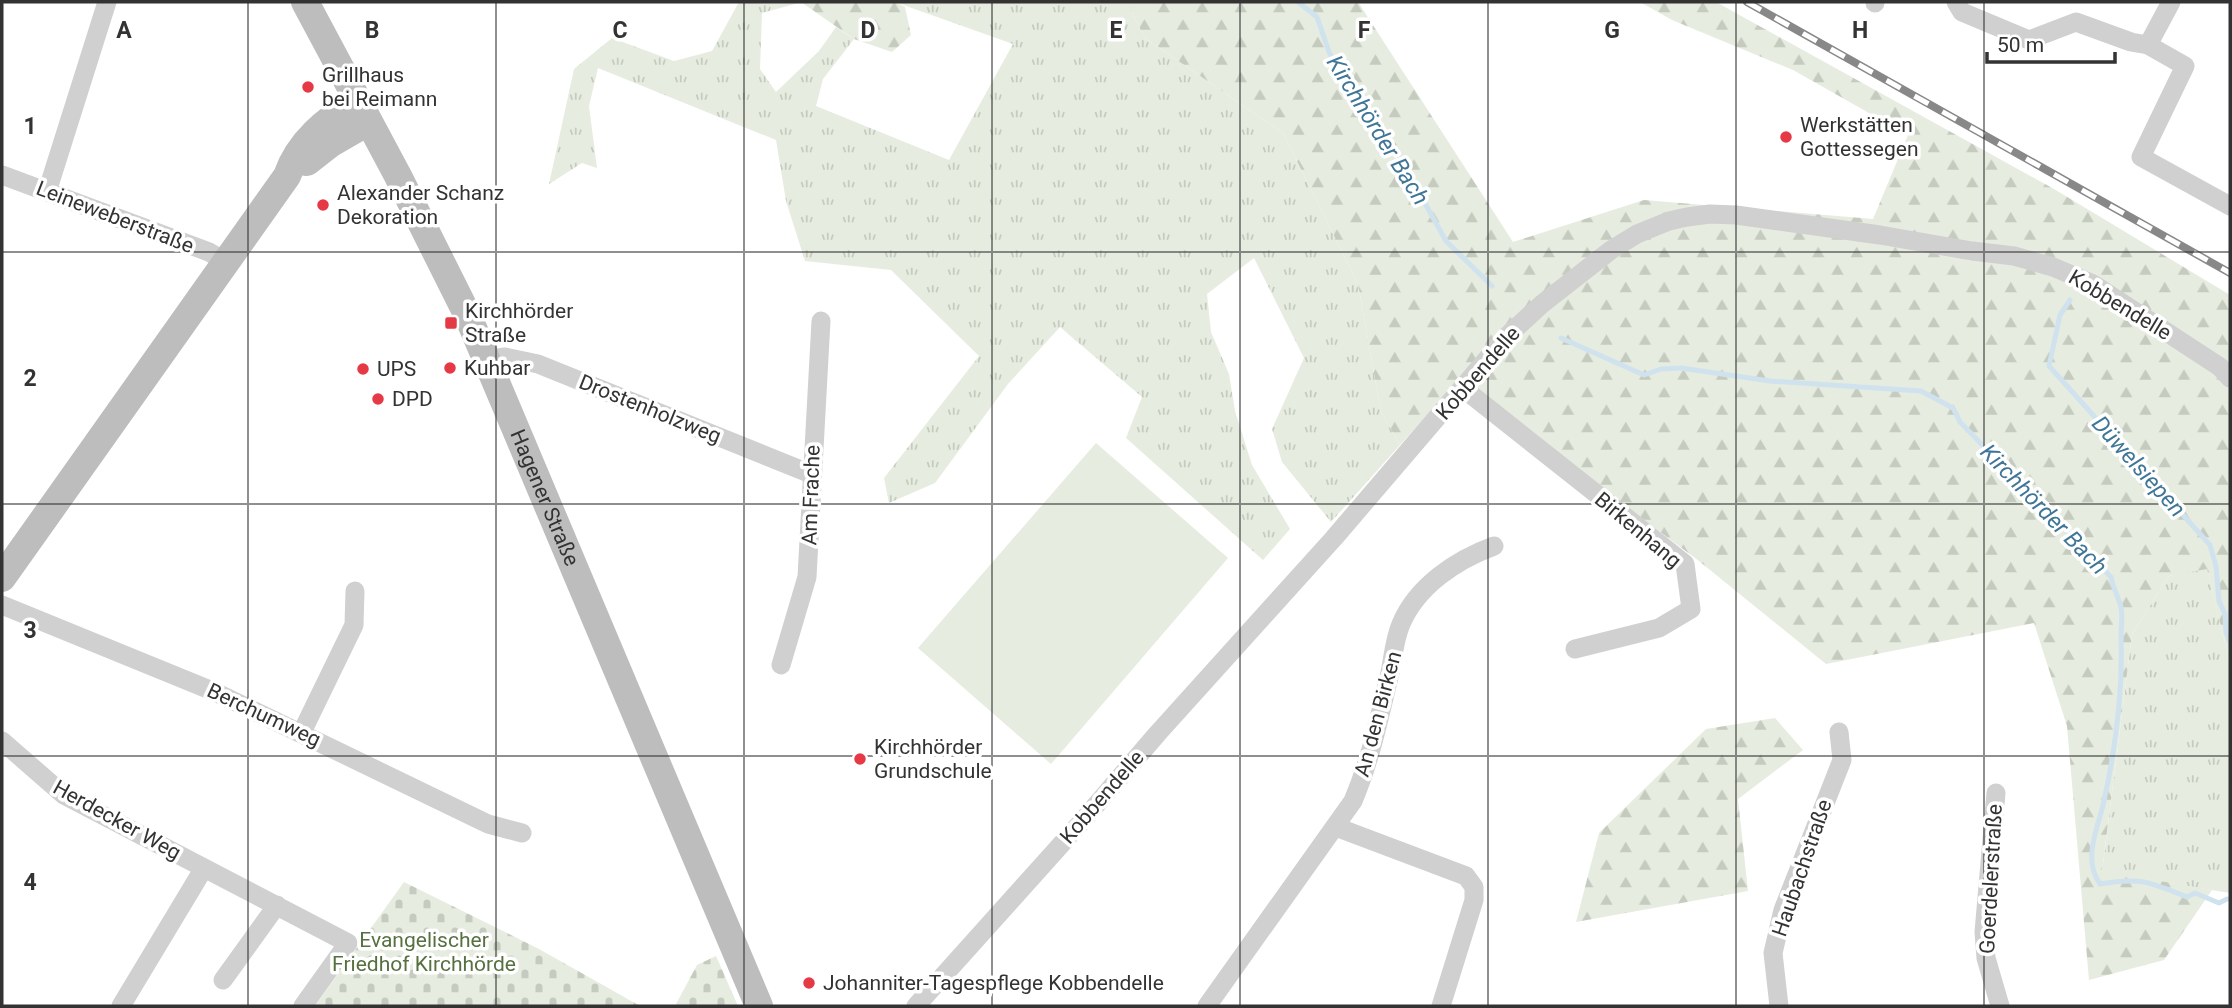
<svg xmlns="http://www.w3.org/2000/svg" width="2232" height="1008" font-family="Roboto,sans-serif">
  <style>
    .grass { fill: url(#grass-tufts) }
    .forest { fill: url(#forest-firs) }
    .cemetery { fill: url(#cemetery-stones) }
    .pitch { fill: #e6ecdf }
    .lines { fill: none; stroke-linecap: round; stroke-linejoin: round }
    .stream { stroke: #cfe2ee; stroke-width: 5 }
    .street { stroke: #d0d0d0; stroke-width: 19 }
    .secondary { stroke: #bdbdbd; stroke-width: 28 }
    .rail-casing { stroke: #888; stroke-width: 8 }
    .rail { stroke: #fff; stroke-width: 5; stroke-dasharray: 16; stroke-linecap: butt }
    .grid { fill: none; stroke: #333; stroke-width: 2; stroke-opacity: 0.55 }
    .poi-dot { fill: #e63946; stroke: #fff; stroke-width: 2.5 }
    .labels { text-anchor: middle; stroke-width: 7; stroke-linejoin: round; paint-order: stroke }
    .poi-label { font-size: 21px; fill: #333; stroke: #fff; text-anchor: start }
    .street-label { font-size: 21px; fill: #333; stroke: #fff }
    .park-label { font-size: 21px; fill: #56703f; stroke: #fff }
    .water-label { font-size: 23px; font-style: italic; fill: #3f7597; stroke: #fff }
    .grid-label { font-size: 23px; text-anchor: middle; font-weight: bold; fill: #333; stroke: #fff; stroke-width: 7; stroke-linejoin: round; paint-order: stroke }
  </style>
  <defs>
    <pattern id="grass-tufts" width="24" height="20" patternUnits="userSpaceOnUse" patternTransform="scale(1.75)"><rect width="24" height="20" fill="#e6ecdf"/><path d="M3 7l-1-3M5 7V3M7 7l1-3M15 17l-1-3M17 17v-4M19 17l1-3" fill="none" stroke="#c6cbc0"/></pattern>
    <pattern id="forest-firs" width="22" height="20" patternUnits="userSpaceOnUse" patternTransform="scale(1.75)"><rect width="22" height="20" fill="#e6ecdf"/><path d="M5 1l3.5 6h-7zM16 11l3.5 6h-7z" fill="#c6cbc0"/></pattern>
    <pattern id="cemetery-stones" width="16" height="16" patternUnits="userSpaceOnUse" patternTransform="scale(1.75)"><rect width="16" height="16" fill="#e6ecdf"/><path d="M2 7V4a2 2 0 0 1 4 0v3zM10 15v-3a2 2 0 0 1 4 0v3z" fill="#c6cbc0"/></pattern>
  </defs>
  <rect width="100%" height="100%" fill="#fff"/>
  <path class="grass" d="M739,2H802L762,13L760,69L776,92L819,51L836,27L854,39L823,79L816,106L949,160L1013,44L895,2H1126L1145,38L1283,133L1358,284L1381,412L1400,445L1331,522L1282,462L1272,429L1304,358L1254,258L1207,294L1211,332L1229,374L1235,411L1252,465L1290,529L1263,560L1126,438L1142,397L1060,327L1008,384L935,483L889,503L884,478L979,356L891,270L805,261L786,201L776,140L598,68L589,106L597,168L582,163L549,184L574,69L612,38L674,61L712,51Z
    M2207,568L2230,664V893L2102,872L2132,634L2169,576Z"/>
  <path class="forest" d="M801,2H895L905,7L911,35L892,52L854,39Z
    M1126,2H1358L1513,242L1644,200L1873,219L1908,135L1793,70L1672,20L1640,2H1716L2054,189L2230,295V664L2207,569L2169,576L2132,634L2102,871L2212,890L2164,960L2089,980L2067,726L2034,623L1826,664L1699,561L1458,381L1400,445L1381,412L1358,284L1283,133L1145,38Z
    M1775,718L1803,750L1738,799L1748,891L1576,922L1599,833L1706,729Z"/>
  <path class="cemetery" d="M404,882L539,949L640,1006H315Z
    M716,956L738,1006H675L697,965Z"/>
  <path class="pitch" d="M1096,443L1228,558L1051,764L918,648Z"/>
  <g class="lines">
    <path class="stream" d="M1298,2L1317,17L1329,52L1352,94L1397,153L1446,241L1492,286
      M2070,300L2060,315L2049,366L2210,545L2216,566L2219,601L2225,614L2226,632L2230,642
      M1561,338L1644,375L1661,369L1681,368L1770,381L1921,391L1953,408L1960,422L2111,577C2113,587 2118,597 2121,607C2123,616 2121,626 2121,635C2123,690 2116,746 2104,801C2098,828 2082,859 2100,884C2142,877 2149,882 2187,897L2195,893L2219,903L2227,899"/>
    <path class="street" d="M1956,2L1962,12L2029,40L2076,22L2131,42L2148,45L2185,66L2141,157L2230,206
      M1875,3V2
      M2148,45L2171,2
      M2,175L209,252L226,262
      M47,192L107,2
      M486,360L505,357L538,364L811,474
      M1464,389L1685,564L1691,609L1659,628L1575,649
      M2,605L215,692L488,824L522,833
      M781,665L807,577L821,321
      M302,732L354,625L355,591
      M2,741L64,795L348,943L303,1006
      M1996,793L1984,932L1986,958L2000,1006
      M1336,827L1466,876L1474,887V900L1441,1006
      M223,980L277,905
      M121,1006L204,868
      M916,1006L1084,819L1158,733L1334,538L1505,338L1542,304L1611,250L1637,234L1669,221L1687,217L1710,214L1736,215L1880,235L1972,251L2014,256L2053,267L2093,284L2220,367L2230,378
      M1207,1006L1353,801C1370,761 1379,719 1389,677C1393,660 1394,640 1401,624C1417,586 1456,560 1494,546
      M1779,1006L1773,953L1783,910L1842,760L1839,732"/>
    <g class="secondary">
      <path id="s1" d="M305,2L398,176L468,316L759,1006"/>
      <path d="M307,162L330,144L368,122"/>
      <path d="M2,578L287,176C299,141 327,120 356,101"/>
    </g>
    <g class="rail-casing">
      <path id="rail" d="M1747,2L2230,273"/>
    </g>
    <use href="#rail" class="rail"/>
  </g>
  <path class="grid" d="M248,2V1006M496,2V1006M744,2V1006M992,2V1006M1240,2V1006M1488,2V1006M1736,2V1006M1984,2V1006M2,252H2230M2,504H2230M2,756H2230"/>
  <g class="poi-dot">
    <circle cx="308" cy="87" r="7"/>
    <circle cx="1786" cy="137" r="7"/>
    <circle cx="323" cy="205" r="7"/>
    <rect x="444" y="316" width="14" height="14" rx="3.5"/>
    <circle cx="450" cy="368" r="7"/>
    <circle cx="363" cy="369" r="7"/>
    <circle cx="378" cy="399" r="7"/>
    <circle cx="860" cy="759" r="7"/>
    <circle cx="809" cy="983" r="7"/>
  </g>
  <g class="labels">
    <g class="poi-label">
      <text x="322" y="82">Grillhaus<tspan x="322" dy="24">bei Reimann</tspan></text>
      <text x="1800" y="132">Werkstätten<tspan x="1800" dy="24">Gottessegen</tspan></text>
      <text x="337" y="200">Alexander Schanz<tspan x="337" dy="24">Dekoration</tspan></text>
      <text x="465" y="318">Kirchhörder<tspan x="465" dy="24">Straße</tspan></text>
      <text x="464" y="375">Kuhbar</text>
      <text x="377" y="376">UPS</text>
      <text x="392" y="406">DPD</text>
      <text x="874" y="754">Kirchhörder<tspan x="874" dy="24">Grundschule</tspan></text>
      <text x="823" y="990">Johanniter-Tagespflege Kobbendelle</text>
    </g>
    <g class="street-label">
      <text transform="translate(115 217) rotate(21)" y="7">Leineweberstraße</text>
      <text transform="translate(2120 305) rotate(31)" y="7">Kobbendelle</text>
      <text transform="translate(1478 373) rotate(-49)" y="7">Kobbendelle</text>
      <text transform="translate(650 409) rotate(22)" y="7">Drostenholzweg</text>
      <text transform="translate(811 495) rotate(-88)" y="7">Am Frache</text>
      <text dy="7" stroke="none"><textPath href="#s1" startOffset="551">Hagener Straße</textPath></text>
      <text transform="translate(1638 530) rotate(40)" y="7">Birkenhang</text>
      <text transform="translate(1378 714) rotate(-75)" y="7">An den Birken</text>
      <text transform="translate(264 715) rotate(25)" y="7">Berchumweg</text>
      <text transform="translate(1102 797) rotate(-49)" y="7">Kobbendelle</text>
      <text transform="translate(117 820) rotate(29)" y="7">Herdecker Weg</text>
      <text transform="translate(1802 868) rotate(-71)" y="7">Haubachstraße</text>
      <text transform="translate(1991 879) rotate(-87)" y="7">Goerdelerstraße</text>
    </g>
    <g class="park-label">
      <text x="424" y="947">Evangelischer<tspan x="424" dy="24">Friedhof Kirchhörde</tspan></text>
    </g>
    <g class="water-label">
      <text transform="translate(1378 130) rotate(58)" y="8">Kirchhörder Bach</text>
      <text transform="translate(2139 466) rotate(48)" y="8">Düwelsiepen</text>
      <text transform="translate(2044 509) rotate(46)" y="8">Kirchhörder Bach</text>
    </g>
  </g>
  <g class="grid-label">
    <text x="124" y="38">A</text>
    <text x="372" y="38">B</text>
    <text x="620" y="38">C</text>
    <text x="868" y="38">D</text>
    <text x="1116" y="38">E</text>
    <text x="1364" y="38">F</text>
    <text x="1612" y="38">G</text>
    <text x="1860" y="38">H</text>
    <text x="30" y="134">1</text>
    <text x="30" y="386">2</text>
    <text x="30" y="638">3</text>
    <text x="30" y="890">4</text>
  </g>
  <rect width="2232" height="1008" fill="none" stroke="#333333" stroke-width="7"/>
  <path d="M1987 52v10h128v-10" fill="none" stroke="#333333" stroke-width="3.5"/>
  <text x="1997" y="52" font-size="21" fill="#333333" stroke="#ffffff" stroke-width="5" paint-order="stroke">50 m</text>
</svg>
